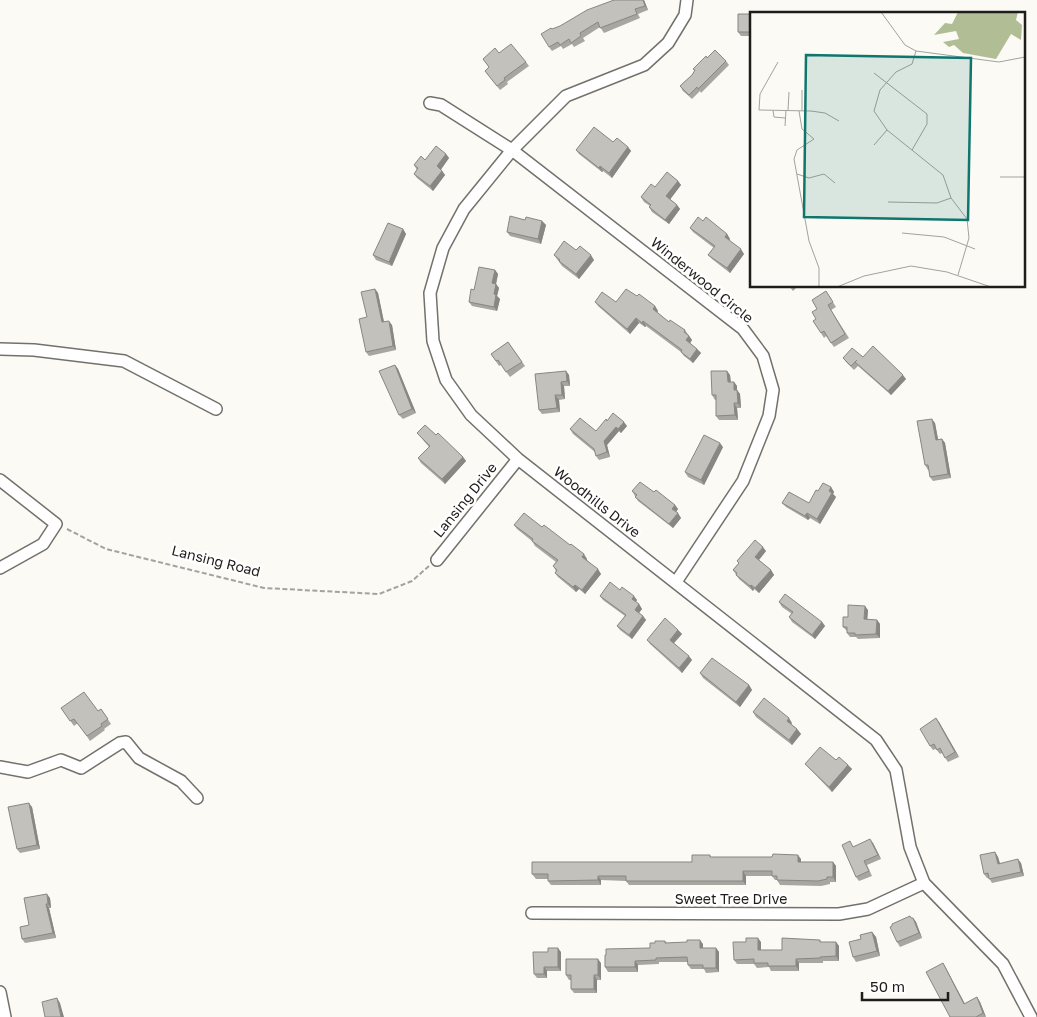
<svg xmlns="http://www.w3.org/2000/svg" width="1037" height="1017" font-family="'Golos Text',sans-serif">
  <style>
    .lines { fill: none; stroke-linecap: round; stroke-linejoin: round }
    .minor-casing { stroke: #73716c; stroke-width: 14 }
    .path { stroke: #a4a29e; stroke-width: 2; stroke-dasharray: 5 2.5; stroke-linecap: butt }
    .minor { stroke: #fff; stroke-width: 11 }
    .wall { fill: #a7a6a1 }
    .shaded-wall { fill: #888783 }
    .building { fill: #c2c1bb; stroke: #888783 }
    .labels { text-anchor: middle; stroke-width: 5; stroke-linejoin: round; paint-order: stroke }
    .street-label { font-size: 14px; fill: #1e1d1b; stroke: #fff }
    .inset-road { fill: none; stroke: #a3a29d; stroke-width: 1 }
    .view { fill: #0f766e; fill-opacity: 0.15; stroke: #0f766e; stroke-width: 2.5 }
    .inset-edge { fill: none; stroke: #1e1d1b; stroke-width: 2.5 }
  </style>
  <rect width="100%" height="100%" fill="#fcfaf4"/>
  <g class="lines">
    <g class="minor-casing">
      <path id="minor" d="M687,0L685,15L668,43L644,65L566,96L512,150L464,209L443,248L430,293L433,341L446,380L471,415L518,459L876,740L896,770L910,847L924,883L1003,964L1031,1017
        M430,103L441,105L512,150L743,329L763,356L773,390L769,416L743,481L676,582
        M0,349L34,350L124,361L216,409
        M0,480L56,524L43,544L0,568
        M437,560L518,459
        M0,767L28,772L61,760L81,768L120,743L126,742L139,758L181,781L197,798
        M532,913L839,914L868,909L924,883
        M0,992L5,1017"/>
    </g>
    <path class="path" d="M67,529L106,549L264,588L379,594L412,581L429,566"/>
    <use href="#minor" class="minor"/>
  </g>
  <path class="wall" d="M644,0L648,10L638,14L640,18L604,33L600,27L583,38L585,41L574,47L572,44L563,49L561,46L552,51L549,47L552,29Z
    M751,14V36H741L738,32Z
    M499,53L526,62L529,66L507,82L508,84L500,90L485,71L489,67L483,59Z
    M707,58L726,61L729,65L701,93L700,91L692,99L683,91L680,86L692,75L695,71L693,69Z
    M613,142L628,147L631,151L612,178L603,171L602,172L579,154L576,150Z
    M446,154L449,158L441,169L445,175L433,191L417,178L414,174L417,170L414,165L425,160Z
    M678,181L681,185L670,199L677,205L680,209L669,224L652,212L649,207L650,206L644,202L641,197L655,187Z
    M525,220L542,221L546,225L541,244L510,236L507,232Z
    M703,221L727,234L730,239L729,240L744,254L730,273L712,259L708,255L714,248L693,232L690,228Z
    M403,229L406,234L392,266L376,260L373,255Z
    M576,250L594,260L579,279L562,266L554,255Z
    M495,270L498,274L496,284L499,288L497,296L500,299L497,311L472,306L469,302L474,290Z
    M789,286H798L793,291Z
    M375,289L378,293L384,322L392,325L396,350L369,356L366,352L367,317Z
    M829,296L836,307L831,310L849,338L834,347L826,336L824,338L821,333L816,319L817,309Z
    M595,302H616L655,306L658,311L657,312L669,322L685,330L692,340L690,343L697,349L701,353L693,363L684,356L681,352L646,326L645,327L639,323L630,334L598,306Z
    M508,342L525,366L510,377L501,365L499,366L491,354Z
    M863,357L906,379L891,395L858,366L854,370L846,362L843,358Z
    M395,365L398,369L416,413L403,419L399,415Z
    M566,371L569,375L570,386H564L565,399L559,400L560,412L542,414L539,410Z
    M727,371L730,375L731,382H734L737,386V390L740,394L741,408H737L738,420H719L716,416V400H715L712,395Z
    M607,421L627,426L621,433L619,431L607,445L610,457L599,460L596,456L595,452L573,434L570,429L596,431Z
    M935,423L938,440L942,439L945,443L951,478L933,481L930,477L929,470H928L925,465Z
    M417,433L436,435L463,457L466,461L445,484L421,463L418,458L429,447Z
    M723,447L704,485L688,477L685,472Z
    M831,487L834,492L833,494L836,497L820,524L810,518L808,520L786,507L782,503H809L818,491Z
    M632,491L654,492L675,505L678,509L676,512L681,518L673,528L638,501Z
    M514,525L542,527L587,559V560L601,574L585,594L579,589L576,592L558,577L555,573L556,571L553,566L556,562L535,546L532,541L517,529Z
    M766,551L759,560L771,570L774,575L759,593L754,589L753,591L739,579L733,570L739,563L737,561Z
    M620,590L637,600L636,602L639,604L642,609L639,613L643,616L646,620L632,639L620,630L617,626L625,616L603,600L600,596Z
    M779,602L822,622L825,626L815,639L792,622L789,617L792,614L782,607Z
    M868,610L867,619L877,620L880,624V638L858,639L856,637H850L847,633V631L843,627L848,617Z
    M678,630L682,634L674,643L692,660L682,673L650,644L647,640Z
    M700,673L749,685L752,690L740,707L703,678Z
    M61,708L98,711L101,709L111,724L104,729L105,730L90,741L78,723L74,726Z
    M753,712L792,723L791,724L797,729L801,734L792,745L756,717Z
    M939,722L959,757L948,762L942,753L940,754L936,749L933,750L930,746Z
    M805,764L848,765L852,769L832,792L809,768Z
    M32,807L40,849L20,853L17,849Z
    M873,843L881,859L867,865L872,876L859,881L856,877L854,846Z
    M995,852L998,857L1000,863H1021L1024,876L992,883L989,878H987L984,874Z
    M710,855L711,857L801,859V862H833L836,866V882H830V884L821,886L780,885L777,880H775L772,876H746V885H629L626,881L601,880V885H551L548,881V879H536L532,874L692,862Z
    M50,898L51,908H49L56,938L25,943L22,939L29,925Z
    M911,918H913L916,922L922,938L900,947L897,942Z
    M872,932L876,937L880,956L856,962L853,957L861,939Z
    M820,940L821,942H836L839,946V961H823V963H799V971H771L769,967L757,968L754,964H737L734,960L761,942V950H782Z
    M665,941L667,943L703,944V948H716L719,952V972L706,973L704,969H691L688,965V962H659V964L638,965V972H608L605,967L650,948L655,943Z
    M561,952V971H547V978H537L534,974Z
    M601,963V980H597V993H574L571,989V980H569L566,975Z
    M943,963L965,1004L977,997L980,1002L986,1017H950Z"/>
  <path class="shaded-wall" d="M643,0H644L648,10L645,6Z
    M628,147L631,151L612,178L609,173Z
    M446,154L449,158L440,171L437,166Z
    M600,166L603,171L602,172L599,168Z
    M442,171L445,175L433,191L430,186Z
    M678,181L681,185L669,201L666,196Z
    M677,205L680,209L669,224L665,220Z
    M542,221L546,225L541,244L538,239Z
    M403,229L406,234L392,266L389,262Z
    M727,234L730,239L728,242L725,237Z
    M741,249L744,254L730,273L727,268Z
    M591,255L594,260L579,279L576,274Z
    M495,270L498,274L496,284L499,288L497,296L500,299L497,311L494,307V294L492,283Z
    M375,289L378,293L385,327L382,322Z
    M655,306L658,311L656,314L653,309Z
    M636,318L639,323L630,334L627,329Z
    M389,321L392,325L396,350L393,346Z
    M643,321L646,326L645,327L642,323Z
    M689,336L692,340L689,345L686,340Z
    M697,349L701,353L693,363L690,359Z
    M395,365L398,369L416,413L412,409Z
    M566,371L569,375L570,386L567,381Z
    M727,371L730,375L731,387L728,382Z
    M903,375L906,379L891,395L888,391Z
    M561,382L564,386L565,399L562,395Z
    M734,382L737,386V394L734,390Z
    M737,390L740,394L741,408L738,403Z
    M555,395L559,400L560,412L557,408Z
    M734,403L737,408L738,420L735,415Z
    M932,419L935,423L939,444L936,440Z
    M624,422L627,426L621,433L618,429Z
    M616,427L619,431L607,445L610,457L607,452L604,441Z
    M942,439L945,443L951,478L948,474Z
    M720,443L723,447L704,485L701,480Z
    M463,457L466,461L445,484L442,479Z
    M831,487L834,492L833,494L836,497L820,524L817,519Z
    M675,505L678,509L675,513L672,509Z
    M678,513L681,518L673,528L669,524Z
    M807,513L810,518L808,520L805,516Z
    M763,547L766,551L758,561L755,557Z
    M584,554L587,559L586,561L582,557Z
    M598,569L601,574L585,594L582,590Z
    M771,570L774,575L759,593L755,588Z
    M575,585L579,589L576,592L573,587Z
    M751,585L754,589L753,591L750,586Z
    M634,596L637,600L635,603L632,599Z
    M639,604L642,609L638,614L635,610Z
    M865,606L868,610L867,624L864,619Z
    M643,616L646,620L632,639L629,635Z
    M877,620L880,624V638L876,634Z
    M822,622L825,626L815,639L812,635Z
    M678,630L682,634L673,644L670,640Z
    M689,656L692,660L682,673L679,668Z
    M749,685L752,690L740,707L736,702Z
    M789,718L792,723L790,725L787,721Z
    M936,718L939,722L959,757L955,752Z
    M797,729L801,734L792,745L789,740Z
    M848,765L852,769L832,792L829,787Z
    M29,803L32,807L40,849L37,845Z
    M870,839L873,843L881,859L878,855Z
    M995,852L998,857L1001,868L998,864Z
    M798,855L801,859V866L798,862Z
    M1018,859L1021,863L1024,876L1021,872Z
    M833,862L836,866V882L833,877Z
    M743,871L746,876V885L743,881Z
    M598,876L601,880V885L598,880Z
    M47,894L50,898L51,908L48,904Z
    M46,904L49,908L56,938L53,933Z
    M913,918L916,922L922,938L919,933Z
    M872,932L876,937L880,956L877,951Z
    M758,938L761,942V954L758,950Z
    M700,940L703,944V953L700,948Z
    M836,942L839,946V961L836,956Z
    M558,948L561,952V971L558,967Z
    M716,948L719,952V972L716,968Z
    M598,959L601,963V980L598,975Z
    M796,959L799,963V971L796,966Z
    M635,961L638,965V972L635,967Z
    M943,963L946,968L967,1008L964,1004Z
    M544,967L547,971V978L544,974Z
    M594,975L597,980V993L594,989Z
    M977,997L980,1002L986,1017L983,1013Z
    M57,998L60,1003L64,1017H61Z"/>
  <path class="building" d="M614,0H643L645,6L635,9L637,14L600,28L598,22L580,33L581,36L571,43L569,39L560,45L558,42L549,47L541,34L551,28L552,29L560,26L587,10Z
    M738,14H751V32H738Z
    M511,44L526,62L504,78L505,80L497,86L485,71L489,67L483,59L495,48L499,53Z
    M715,50L726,61L698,89L697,87L689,95L680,86L692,75L695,70L693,69L706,56L707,58Z
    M594,127L613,142L617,138L628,147L609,173L600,166L599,168L576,150Z
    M436,146L446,154L437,166L442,171L430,186L414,174L418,168L414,165L421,156L425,160Z
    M667,172L678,181L666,196L677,205L665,220L649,207L651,205L641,197L651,184L655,187Z
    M510,216L525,220L526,217L542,221L538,239L507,232Z
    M698,217L703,221L706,217L727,234L725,237L741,249L727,268L708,255L715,246L690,228Z
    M388,223L403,229L389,262L373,255Z
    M564,241L576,250L580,246L591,255L576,274L559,261L560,260L554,255Z
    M479,267L495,270L492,283L496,284L494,294L496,295L494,307L469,302L471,289L474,290Z
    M375,289L382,322L389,321L393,346L366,352L359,319L367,317L361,292Z
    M626,289L637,296L639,294L655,306L653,309L669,322L670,320L685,330L684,332L689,336L686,340L697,349L690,359L681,352L682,350L643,321L642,323L636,318L627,329L595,302L602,292L616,302Z
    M826,291L833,302L828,305L845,334L831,343L824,331L821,333L813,321L816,319L812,312L817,309L812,300Z
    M508,342L522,362L506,372L498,360L496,361L491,354Z
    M873,346L903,375L888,391L855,362L857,360L851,366L843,358L852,348L863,357Z
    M395,365L412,409L399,415L379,371Z
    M566,371L567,381L561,382L562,395H555L557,408L539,410L535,374Z
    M711,371H727L728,382H734V390H737L738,403H734L735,415L716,416V395H712Z
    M613,413L624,422L618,429L616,427L604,441L607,452L596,456L594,449L570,429L580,418L596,431L606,419L607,421Z
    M932,419L936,440L942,439L948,474L930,477L928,465H925L917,421Z
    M425,425L436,435L438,433L463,457L442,479L418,458L430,446L417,433Z
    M704,435L720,443L701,480L685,472Z
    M640,482L654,492L656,490L675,505L672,509L678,513L669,524L635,497L637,495L632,491Z
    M823,483L831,487L829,491L832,493L817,519L807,513L805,516L782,503L789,492L809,503L816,490L818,491Z
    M524,513L542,527L544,525L570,545L571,544L584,554L582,557L598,569L582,590L575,585L573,587L555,573L557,570L553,566L558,560L532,541L533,539L514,525Z
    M755,540L763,547L755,557L771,570L755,588L751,585L750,586L736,575L737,573L733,570L739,563L737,561Z
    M610,582L620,590L622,587L634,596L632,599L639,604L635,610L643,616L629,635L617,626L626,615L600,596Z
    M785,594L822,622L812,635L789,617L793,612L779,602Z
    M848,605L865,606L864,619L877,620L876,634L855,635V633H847V627H843V617H848Z
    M665,618L678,630L670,640L689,656L679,668L647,640Z
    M712,658L749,685L736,702L700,673Z
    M84,692L98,711L101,709L108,719L101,724L102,726L87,736L74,719L70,721L61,708Z
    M764,698L789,718L787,721L797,729L789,740L753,712Z
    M936,718L955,752L945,758L940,748L937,750L934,744L930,746L920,729Z
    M820,747L836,760L839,757L848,765L829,787L805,764Z
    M29,803L37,845L17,849L8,807Z
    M870,839L878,855L864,861L869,871L856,877L842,845L850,841L853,847Z
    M995,852L998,864L1018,859L1021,872L989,879L988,873L984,874L980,855Z
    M773,854L798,855V862H833V877H827V879L818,881L777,880V876H772V871H743V881H626V876H598V880L548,881V874H532V862H692V855H710V857H772Z
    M47,894L48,904H46L53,933L22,939L20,927L29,925L24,898Z
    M910,916L911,918H913L919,933L897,942L890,927L892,926V924Z
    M872,932L877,951L853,957L849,942L861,939L860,935Z
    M746,938H758V950H782V938L820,940V942H836V956L820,957V958L796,959V966H768V963H754V959L734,960L733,942H746Z
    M687,940H700V948H716V968H703V965H688L687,957L656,958V960L635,961V967H605V955H606V949L650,948V943H655V941H665V943L687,942Z
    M548,948H558V967H544V974H534L533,952H548Z
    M566,959H598V975H594V989H571V975H566Z
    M943,963L964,1004L977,997L983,1013L976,1017H950L926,972Z
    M57,998L61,1017H45L42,1002Z"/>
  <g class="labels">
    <g class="street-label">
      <text transform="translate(702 280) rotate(39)" y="5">Winderwood Circle</text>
      <text transform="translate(465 500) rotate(-51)" y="5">Lansing Drive</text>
      <text transform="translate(597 502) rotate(38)" y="5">Woodhills Drive</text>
      <text transform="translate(216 561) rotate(14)" y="5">Lansing Road</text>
      <text x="731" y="904">Sweet Tree Drive</text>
    </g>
  </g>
  <g transform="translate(750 12)">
    <rect width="275" height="275" fill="#fcfaf4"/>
    <path d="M208,0H268L266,8L272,13L271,28L261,22L246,47L213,41L204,33L199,35L193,30L209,27L206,19L184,23L195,11L202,12Z" fill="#b1bd95"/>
    <path class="inset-road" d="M131,0L155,33L166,39L249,50L275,45M166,39L162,52L146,60L130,78L124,99L137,118L193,163L201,186L217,207L219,226L208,263M28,50L10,82L9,98L61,99L75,101L89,109M124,61L177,102V112L162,138M23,98L24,105L35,106M38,98L39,80M49,99L52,117L64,127L47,138L44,147L59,229L69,256V275M52,99V78M35,114L36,98M124,133L137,118M47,162L59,166L74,162L85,171M250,165H275M138,190L187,191L201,186M152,221L194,225L225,237M87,275L114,264L161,254L197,260L241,275"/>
    <path class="view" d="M56,43L221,46L218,208L54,205Z"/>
    <rect width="275" height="275" class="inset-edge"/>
  </g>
  <path d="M862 992v8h86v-8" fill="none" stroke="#1e1d1b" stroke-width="2.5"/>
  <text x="870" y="992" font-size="15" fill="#1e1d1b" stroke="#ffffff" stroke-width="4" paint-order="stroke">50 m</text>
</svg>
